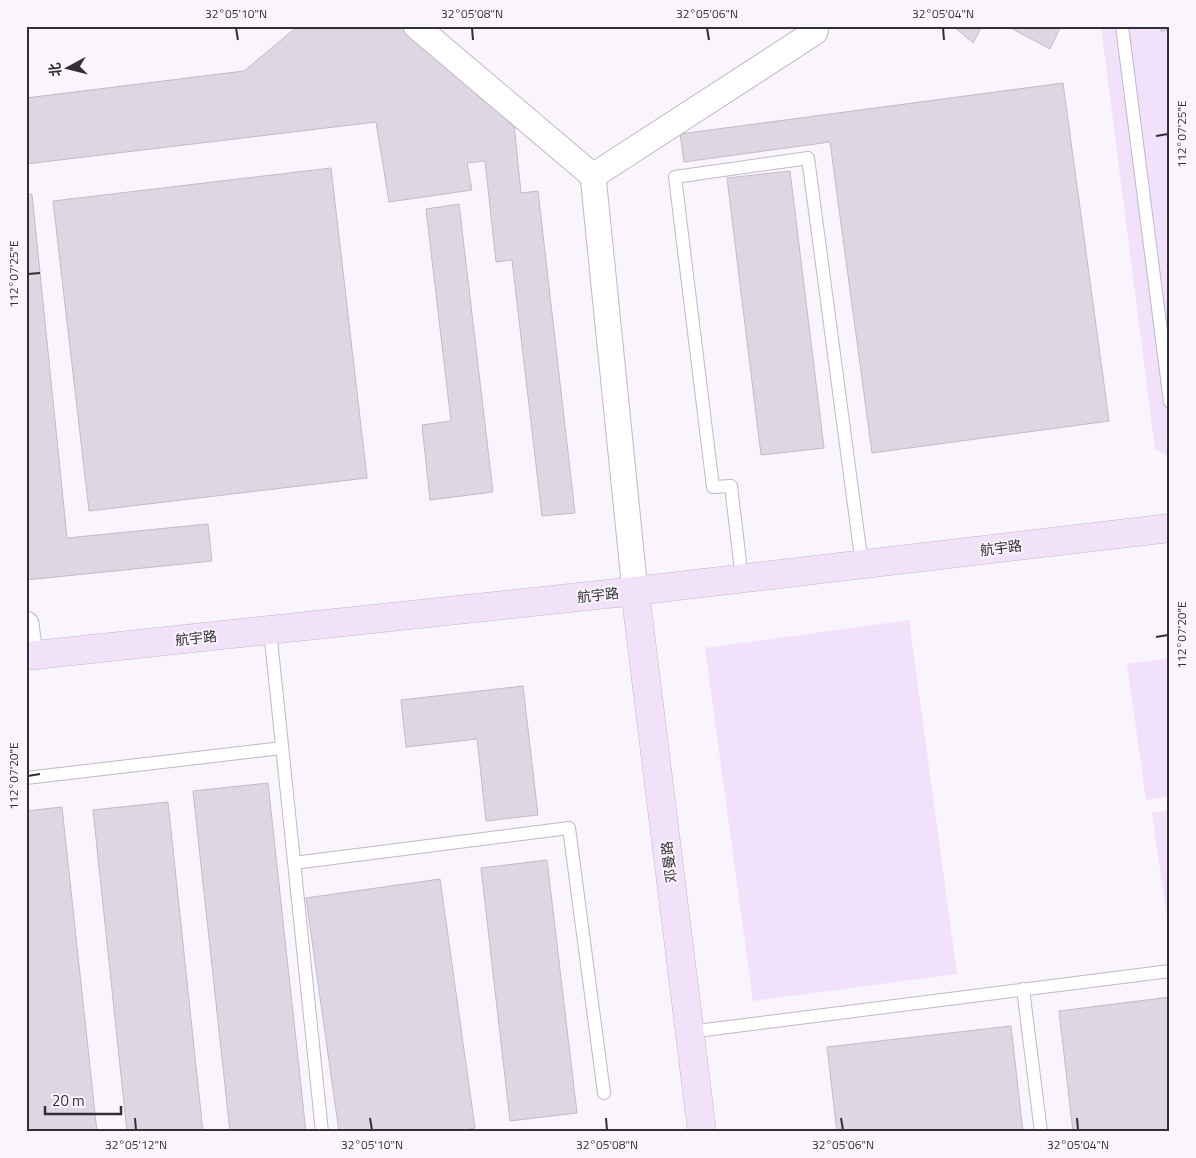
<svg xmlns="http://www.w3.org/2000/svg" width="1196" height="1158" font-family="'Titillium Web','Noto Sans SC',sans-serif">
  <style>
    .green { fill: #f1e1fb }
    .building { fill: #ded7e3; stroke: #c3bcc8 }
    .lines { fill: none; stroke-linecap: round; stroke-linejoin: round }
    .lane-casing { stroke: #c0b9c4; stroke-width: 14 }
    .street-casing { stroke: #c0b9c4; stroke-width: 27 }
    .secondary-casing { stroke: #c0b9c4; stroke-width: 29 }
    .lane { stroke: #fff; stroke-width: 12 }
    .street { stroke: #fff; stroke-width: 25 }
    .secondary { stroke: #f1e2f9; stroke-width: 28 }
    .ticks { fill: none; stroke: #333035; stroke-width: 2 }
    .labels { text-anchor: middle; stroke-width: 4; stroke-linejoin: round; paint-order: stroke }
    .street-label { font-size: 14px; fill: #333035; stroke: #faf4fd }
    .neatline { fill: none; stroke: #333035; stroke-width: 2 }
    .ticks-label { font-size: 12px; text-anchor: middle; fill: #333035 }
  </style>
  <rect width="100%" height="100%" fill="#faf4fd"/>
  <path class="green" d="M1101,26H1170V457L1155,449Z
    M909,620L957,974L753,1001L705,648Z
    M1170,658V796L1146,800L1127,664Z
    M1170,810V940L1152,813Z"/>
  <path class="building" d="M298,26H400L514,124L521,193L538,191L575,513L542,516L512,260L496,262L485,161L467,163L472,190L389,202L376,122L26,164V98L244,71Z
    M953,26H982L973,43Z
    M1007,26H1061L1050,49Z
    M1161,26H1170V30L1161,31Z
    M1063,83L1109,421L872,453L830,142L684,162L680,134Z
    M331,168L367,478L89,511L53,201Z
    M790,171L824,448L761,455L727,178Z
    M32,194L67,538L208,524L212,561L26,580V195Z
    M459,204L493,492L430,500L422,425L451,421L426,209Z
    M523,686L538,815L486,821L477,739L406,747L401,700Z
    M268,783L306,1132H230L193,791Z
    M168,802L203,1132H127L93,810Z
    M62,807L97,1132H26V811Z
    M547,860L577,1113L510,1121L481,868Z
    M440,879L475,1128L452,1132H339L306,898Z
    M1170,997V1132H1073L1059,1011Z
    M1011,1026L1023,1132H837L827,1047Z"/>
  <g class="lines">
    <g class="lane-casing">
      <path id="lane" d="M1122,26L1170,402
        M742,579L731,486L713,487L675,177L808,158L862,565
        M270,630L322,1132
        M26,778L282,748
        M294,863L569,828L604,1093
        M1023,989L1041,1132
        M689,1032L1170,971"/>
    </g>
    <g class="street-casing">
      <path id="street" d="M416,26L593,176
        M635,591L593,176L815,32L816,26
        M26,624L30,656"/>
    </g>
    <g class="secondary-casing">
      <path id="secondary" d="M635,591L702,1132
        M26,656L635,591L1170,528"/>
    </g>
    <use href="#lane" class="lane"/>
    <use href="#street" class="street"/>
    <use href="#secondary" class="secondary"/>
  </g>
  <path class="ticks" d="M236,28L238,40M472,28L473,40M707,28L709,40M943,28L944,40M1156,136L1168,134M28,274L40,273M1156,637L1168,635M28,776L40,774M135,1118L136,1130M370,1118L372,1130M606,1118L607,1130M841,1118L843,1130M1077,1118L1078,1130"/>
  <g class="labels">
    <g class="street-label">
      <text transform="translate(1001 548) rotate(-7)" y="5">航宇路</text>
      <text transform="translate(598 595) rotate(-6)" y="5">航宇路</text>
      <text transform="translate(196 638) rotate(-6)" y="5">航宇路</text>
      <text transform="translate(669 862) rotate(-97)" y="5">邓曼路</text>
    </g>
  </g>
  <rect width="1196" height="1158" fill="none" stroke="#faf4fd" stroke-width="55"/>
  <g transform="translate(68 68) rotate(263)" stroke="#faf4fd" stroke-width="4" paint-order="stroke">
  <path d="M0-4L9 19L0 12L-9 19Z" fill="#333035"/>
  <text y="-8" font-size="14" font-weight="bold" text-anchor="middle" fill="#333035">北</text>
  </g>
  <path d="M45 1106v8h76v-8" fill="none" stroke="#333035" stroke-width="2.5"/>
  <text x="52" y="1106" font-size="15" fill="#333035" stroke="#faf4fd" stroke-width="4" paint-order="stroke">20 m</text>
  <rect x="28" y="28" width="1140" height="1102" class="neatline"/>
  <g class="ticks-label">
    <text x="236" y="18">32°05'10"N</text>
    <text x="472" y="18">32°05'08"N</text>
    <text x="707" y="18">32°05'06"N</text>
    <text x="943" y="18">32°05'04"N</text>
    <text transform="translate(1182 134) rotate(-90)" y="4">112°07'25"E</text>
    <text transform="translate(14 274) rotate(-90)" y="4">112°07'25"E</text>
    <text transform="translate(1182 635) rotate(-90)" y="4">112°07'20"E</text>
    <text transform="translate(14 776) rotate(-90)" y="4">112°07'20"E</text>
    <text x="136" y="1149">32°05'12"N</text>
    <text x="372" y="1149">32°05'10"N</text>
    <text x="607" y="1149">32°05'08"N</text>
    <text x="843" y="1149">32°05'06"N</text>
    <text x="1078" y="1149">32°05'04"N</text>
  </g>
</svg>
